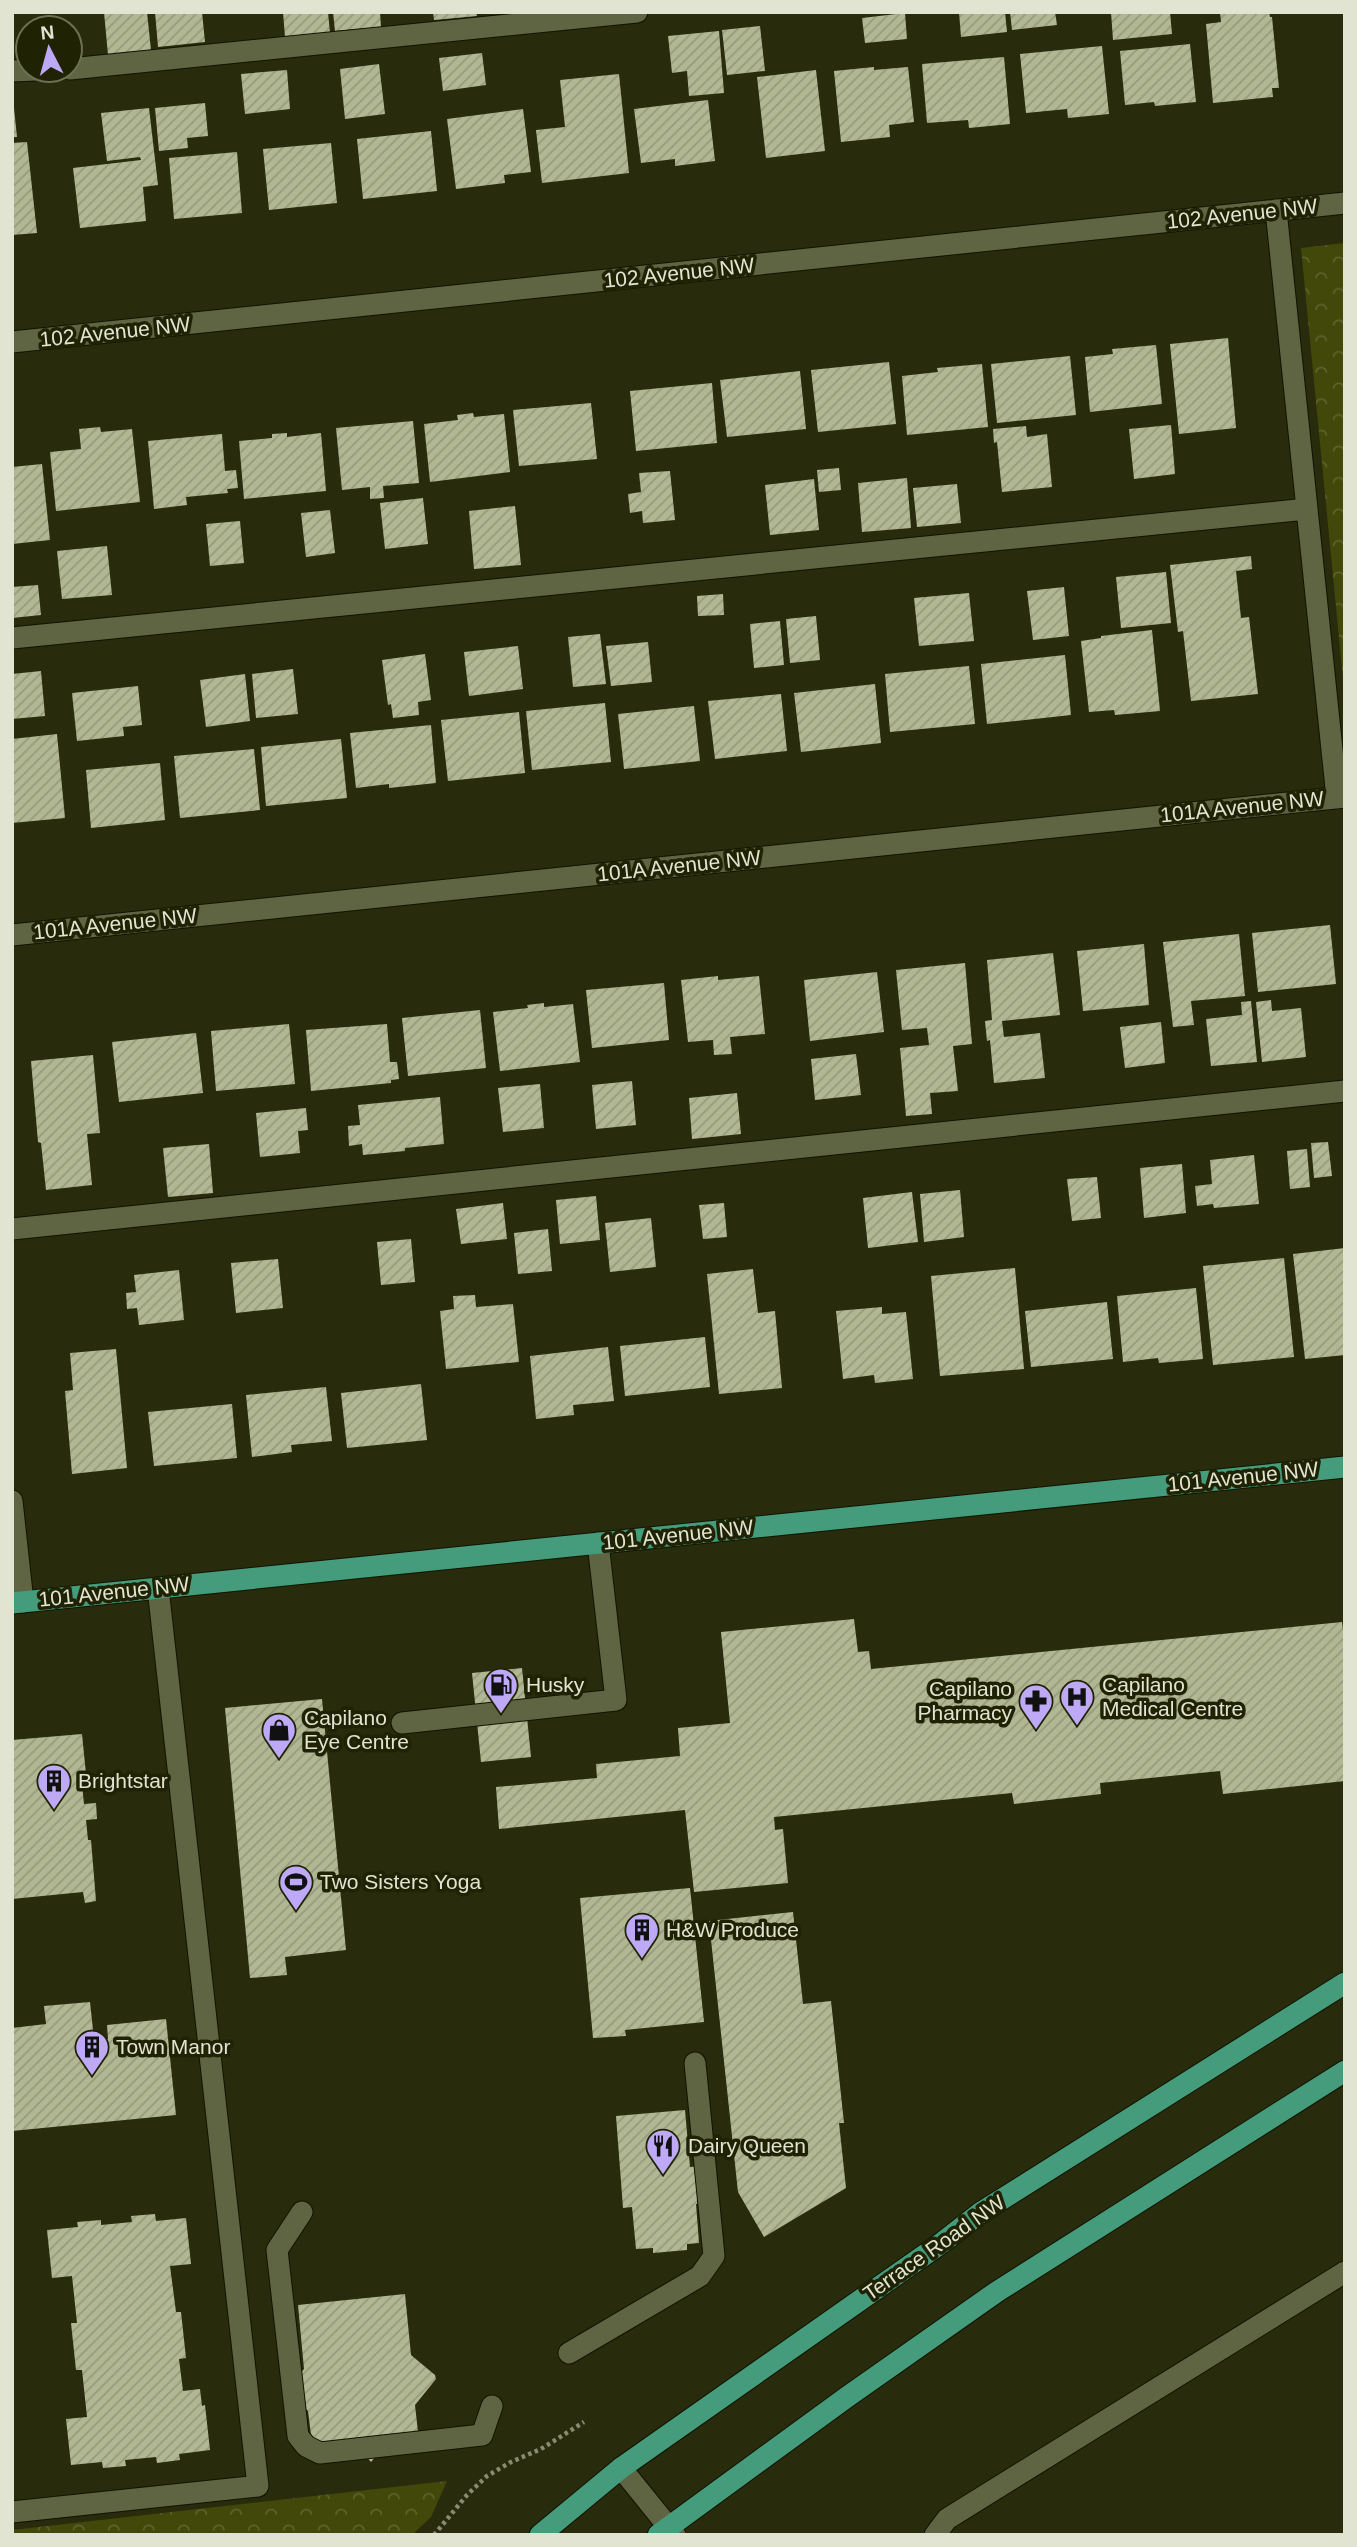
<svg xmlns="http://www.w3.org/2000/svg" width="1357" height="2547" font-family="Arial,sans-serif">
  <style>
    .forest { fill: url(#forest-crowns) }
    .building { fill: url(#building-hatch) }
    .lines { fill: none; stroke-linecap: round; stroke-linejoin: round }
    .minor-casing { stroke: #111400; stroke-width: 23 }
    .major-casing { stroke: #111400; stroke-width: 23 }
    .path { stroke: #888c73; stroke-width: 4.5; stroke-dasharray: 3.5 3.5; stroke-linecap: butt }
    .minor { stroke: #5f6443; stroke-width: 21 }
    .major { stroke: #459c7d; stroke-width: 21 }
    .labels { text-anchor: middle; stroke-width: 7; stroke-linejoin: round; paint-order: stroke }
    .street-label { font-size: 21px; fill: #e0e4d1; stroke: #1f2203 }
    .poi-label { font-size: 21px; fill: #e0e4d1; stroke: #1f2203; text-anchor: start }
  </style>
  <defs>
    <pattern id="forest-crowns" width="20" height="18" patternUnits="userSpaceOnUse" patternTransform="scale(1.75)"><rect width="20" height="18" fill="#42480a"/><path d="M2 6a3 3 0 1 1 6 0M12 15a3 3 0 1 1 6 0" fill="none" stroke="#5d622d"/></pattern>
    <pattern id="building-hatch" width="6" height="6" patternUnits="userSpaceOnUse" patternTransform="scale(1.75)"><rect width="6" height="6" fill="#b1b793"/><path d="M-1 1l2-2M0 6l6-6M5 7l2-2" fill="none" stroke="#969a7e"/></pattern>
  </defs>
  <rect width="100%" height="100%" fill="#282c0c"/>
  <path class="forest" d="M1345,243V699L1301,248Z
    M447,2481L431,2517L412,2535H12V2530Z"/>
  <path class="building" d="M104,12H147L151,50L108,55Z
    M155,12H202L205,42L158,47Z
    M283,12H328L330,33L285,37Z
    M333,12H380L381,27L335,31Z
    M433,12H476L477,16L434,20Z
    M959,12H1005L1007,32L961,37Z
    M1010,12H1055L1057,25L1012,30Z
    M1111,12H1170L1172,34L1113,40Z
    M1220,12H1269L1270,17H1272L1279,88H1272L1273,97L1213,103L1206,24L1221,22Z
    M905,13L907,39L865,43L862,18Z
    M760,26L765,71L727,75L722,30Z
    M719,31L724,93L689,96L687,71L672,73L668,36Z
    M1190,44L1196,102L1155,106L1154,102L1125,105L1120,51Z
    M1102,46L1109,114L1068,118L1067,109L1026,113L1020,54Z
    M482,53L486,85L443,91L439,58Z
    M1004,57L1010,124L969,128L968,120L927,123L922,64Z
    M379,64L385,114L345,119L340,69Z
    M874,67V70L908,67L914,122L889,125L890,137L841,142L834,71Z
    M287,70L290,109L245,114L241,74Z
    M816,70L825,151L766,158L757,77Z
    M619,74L629,173L542,183L536,130L565,127L560,80Z
    M708,100L715,161L675,166V159L641,163L634,109Z
    M205,103L208,136L187,138L188,148L159,151L155,108Z
    M12,108H14L17,137H12Z
    M149,108L158,185L143,187L146,221L80,228L73,168L141,160L140,157L107,161L101,113Z
    M523,109L531,172L504,175L505,183L456,189L447,119Z
    M431,131L437,191L363,199L357,139Z
    M27,142L37,233L12,235V143Z
    M331,143L337,203L269,210L263,149Z
    M237,152L242,213L174,219L169,158Z
    M1228,338L1236,428L1179,434L1170,344Z
    M1156,345L1162,404L1090,412L1085,357L1113,354L1112,349Z
    M1070,356L1076,415L997,423L991,364Z
    M889,362L896,424L818,432L811,370Z
    M982,364L988,427L907,435L902,376L938,372L937,368Z
    M800,371L806,429L727,437L720,380Z
    M712,383L717,443L636,451L630,391Z
    M591,403L597,459L519,466L513,410Z
    M473,413L474,417L504,414L510,472L430,482L424,424L458,420L457,415Z
    M413,421L419,483L383,486L384,498L370,499V487L342,490L336,428Z
    M1171,425L1175,474L1134,479L1129,429Z
    M1026,426L1027,437L1047,434L1052,487L1002,492L997,442L994,443L993,429Z
    M100,427L101,432L132,429L140,502L56,511L50,452L81,449L79,429Z
    M287,433V437L321,433L326,491L244,499L239,441L272,438V434Z
    M222,434L225,471L236,470L238,488L227,489L228,493L186,497L187,505L154,509L148,441Z
    M42,464L50,540L12,544V467Z
    M839,468L841,490L819,492L817,470Z
    M670,471L675,520L643,523L642,511L630,513L628,494L641,492L639,473Z
    M907,478L911,528L862,532L858,483Z
    M814,479L819,530L770,535L765,485Z
    M957,484L961,523L917,527L913,488Z
    M423,498L428,544L385,549L380,503Z
    M515,506L521,565L474,569L469,511Z
    M330,510L335,553L306,557L301,513Z
    M240,521L244,563L210,566L206,524Z
    M107,546L112,595L62,599L57,551Z
    M1251,556L1252,569L1236,571L1241,618L1249,617L1258,694L1191,701L1183,631L1178,632L1170,565Z
    M1166,572L1171,623L1121,628L1116,577Z
    M38,585L41,615L12,618V587Z
    M1064,587L1069,636L1033,640L1027,591Z
    M969,593L974,641L919,646L914,598Z
    M723,594L724,615L698,616L697,596Z
    M816,616L820,660L790,663L786,619Z
    M780,621L784,665L754,668L750,624Z
    M1152,630L1160,711L1115,715L1114,710L1089,712L1081,641L1101,638V636Z
    M600,634L606,684L573,687L568,637Z
    M648,642L652,682L611,686L606,646Z
    M518,646L523,689L469,696L464,652Z
    M425,654L431,700L418,702L419,715L393,718L391,704L388,705L382,660Z
    M1065,655L1071,715L987,724L981,664Z
    M969,666L975,724L890,732L885,674Z
    M293,669L298,714L256,718L252,674Z
    M41,671L45,716L12,719V674Z
    M245,674L250,721L206,727L200,680Z
    M875,684L881,743L801,752L794,693Z
    M138,686L142,725L123,727L124,736L77,741L72,693Z
    M781,694L787,751L715,759L708,701Z
    M605,703L611,762L532,770L526,711Z
    M694,706L700,761L624,769L618,714Z
    M519,712L525,773L448,781L441,720Z
    M431,725L436,783L389,788V784L356,788L350,733Z
    M57,734L65,818L12,823V739Z
    M341,739L347,798L266,806L261,747Z
    M254,749L260,810L180,818L174,756Z
    M160,763L165,820L91,828L86,770Z
    M1330,925L1336,984L1258,992L1252,933Z
    M1239,934L1245,996L1191,1001L1194,1025L1173,1027L1163,942Z
    M1144,944L1149,1005L1083,1011L1077,951Z
    M1053,953L1060,1015L1002,1021L1004,1037L1040,1033L1045,1078L994,1083L990,1040L987,1041L985,1021L992,1020L987,960Z
    M965,963L972,1044L953,1046L958,1091L930,1093L932,1114L906,1116L900,1048L929,1045L927,1028L902,1030L896,970Z
    M877,972L884,1032L810,1041L804,980Z
    M718,976V980L759,976L765,1034L730,1037L732,1054L714,1055L713,1040L688,1042L681,980Z
    M664,983L669,1040L592,1048L586,990Z
    M1271,1000L1272,1011L1301,1008L1306,1057L1262,1062L1256,1002Z
    M1251,1001L1257,1062L1211,1066L1206,1019L1242,1015L1241,1002Z
    M544,1003V1007L573,1004L580,1062L500,1071L493,1012L528,1008L527,1005Z
    M480,1010L486,1068L408,1076L402,1018Z
    M1161,1022L1165,1063L1125,1068L1120,1027Z
    M289,1024L295,1084L216,1091L211,1031Z
    M387,1024L390,1062H397L399,1079L391,1080V1083L311,1091L306,1030Z
    M196,1033L203,1093L119,1102L112,1042Z
    M856,1054L861,1095L815,1100L811,1059Z
    M93,1055L100,1133L87,1134L92,1185L46,1190L41,1143L38,1142L31,1061Z
    M632,1081L636,1125L596,1129L592,1085Z
    M540,1084L544,1128L503,1132L498,1088Z
    M737,1093L741,1134L692,1139L689,1098Z
    M440,1097L444,1144L405,1148V1151L363,1155L362,1144L349,1146L348,1126L360,1125L358,1105Z
    M306,1108L308,1130L298,1131L300,1153L260,1157L256,1113Z
    M1328,1142L1332,1176L1314,1178L1311,1143Z
    M209,1144L213,1193L168,1197L163,1148Z
    M1307,1149L1310,1187L1290,1189L1287,1151Z
    M1254,1155L1259,1204L1214,1208L1213,1204L1197,1206L1195,1186L1212,1184L1210,1160Z
    M1182,1164L1186,1213L1144,1218L1140,1168Z
    M1097,1177L1101,1218L1072,1221L1067,1179Z
    M960,1190L964,1237L924,1242L920,1194Z
    M912,1192L918,1242L868,1248L863,1198Z
    M596,1196L600,1240L560,1244L556,1200Z
    M503,1203L507,1239L461,1244L456,1209Z
    M724,1203L727,1237L703,1239L699,1205Z
    M651,1218L656,1267L610,1272L605,1223Z
    M548,1229L552,1271L518,1274L514,1233Z
    M411,1239L415,1282L381,1285L377,1242Z
    M1345,1248V1355L1305,1359L1293,1254Z
    M1284,1258L1294,1357L1213,1365L1203,1266Z
    M278,1259L283,1308L236,1313L231,1263Z
    M1015,1268L1024,1369L940,1376L931,1276Z
    M753,1269L758,1313L775,1311L782,1388L719,1394L707,1274Z
    M179,1270L184,1320L139,1325L137,1308L127,1309L126,1293L136,1292L134,1275Z
    M1196,1288L1203,1359L1159,1363L1158,1358L1123,1362L1117,1296Z
    M475,1295L476,1307L513,1304L519,1362L446,1369L440,1311L454,1309L453,1296Z
    M1107,1302L1113,1359L1031,1367L1025,1311Z
    M882,1307V1314L906,1312L913,1379L875,1383L874,1375L843,1379L836,1311Z
    M705,1337L710,1387L625,1396L620,1346Z
    M608,1347L614,1401L573,1405L574,1415L536,1419L530,1356Z
    M116,1349L127,1468L72,1474L65,1391L73,1390L70,1353Z
    M421,1384L427,1440L347,1448L341,1393Z
    M326,1387L332,1441L291,1445L292,1452L252,1457L246,1395Z
    M232,1404L237,1458L154,1466L148,1412Z
    M854,1619L858,1652L869,1651L871,1669L1342,1622L1345,1646V1781L1223,1794L1220,1771L1100,1783L1101,1794L1014,1804L1012,1793L774,1817L775,1830L783,1829L788,1883L694,1892L685,1810L499,1829L496,1787L597,1778L596,1764L680,1756L678,1728L730,1723L721,1632Z
    M522,1668L531,1757L481,1762L472,1673Z
    M322,1699L346,1950L285,1957L287,1975L250,1978L225,1708Z
    M82,1734L87,1784H82L84,1804L96,1803L97,1819L86,1820L88,1840H91L96,1901L85,1903L83,1892L12,1899V1740Z
    M690,1888L704,2022L625,2030L626,2036L593,2038L580,1898Z
    M793,1912L803,2004L831,2001L844,2123H839L846,2188L764,2237L738,2192L709,1921Z
    M90,2002L94,2039H108L107,2025L166,2019L176,2115L12,2131V2028L46,2024L44,2006Z
    M685,2110L690,2167L702,2166L706,2202L696,2204L699,2243L687,2244V2250L653,2253V2248L636,2249L632,2207L623,2208L616,2116Z
    M155,2214L156,2221L186,2218L191,2264L170,2266L176,2312H181L186,2358L179,2359L183,2391L200,2389L202,2406L205,2405L210,2450L179,2454L180,2460L157,2463L156,2457L125,2460L126,2466L103,2468L102,2462L71,2465L66,2419L87,2417L82,2370H76L71,2323H77L72,2276L52,2278L47,2230L78,2227L77,2222L101,2220V2225L132,2222L131,2216Z
    M405,2294L411,2355L435,2375L436,2379L415,2405L418,2432L394,2434L371,2462L351,2439L312,2443L308,2411L285,2391L304,2369L298,2305Z"/>
  <g class="lines">
    <g class="minor-casing">
      <path id="minor" d="M70,69L637,12
        M12,71L36,70
        M1276,210L1337,798
        M12,342L1345,203
        M12,638L1307,509
        M12,935L1345,797
        M12,1229L1345,1091
        M12,1501L23,1602
        M402,1723L616,1700L598,1543
        M302,2212L277,2250L298,2436L306,2446L320,2453L482,2435L492,2406
        M569,2353L700,2276L714,2256L695,2063
        M621,2468L675,2535
        M12,2512L258,2486L158,1588
        M935,2535L947,2519L1345,2272"/>
    </g>
    <g class="major-casing">
      <path id="major" d="M12,1603L1345,1467
        M540,2535L621,2468L943,2242L980,2213L1345,1983
        M658,2535L847,2397L998,2291L1345,2071"/>
    </g>
    <path class="path" d="M434,2535L467,2495L487,2476L511,2462L541,2449L584,2422"/>
    <use href="#minor" class="minor"/>
    <use href="#major" class="major"/>
  </g>
  <defs>
    <g id="fuel-pin" transform="scale(1.75)"><path d="M0 17L-7.5 6A9.5 9.5 0 1 1 7.5 6Z" fill="#bda9f5" stroke="#1f2203"/><path d="M-5.5-6h7V0h2V4h1.3V-2.5L3-4.5l.8-.8L6-3V5H2.5V1h-1V6h-7ZM-4.2-4.7v3.2H.2V-4.7Z" fill="#111"/></g>
    <g id="hospital-pin" transform="scale(1.75)"><path d="M0 17L-7.5 6A9.5 9.5 0 1 1 7.5 6Z" fill="#bda9f5" stroke="#1f2203"/><path d="M-5-5h3v3.5h4V-5h3V5h-3V1.5h-4V5h-3Z" fill="#111"/></g>
    <g id="pharmacy-pin" transform="scale(1.75)"><path d="M0 17L-7.5 6A9.5 9.5 0 1 1 7.5 6Z" fill="#bda9f5" stroke="#1f2203"/><path d="M-2-6h4v4h4v4h-4v4h-4v-4h-4v-4h4Z" fill="#111"/></g>
    <g id="shop-pin" transform="scale(1.75)"><path d="M0 17L-7.5 6A9.5 9.5 0 1 1 7.5 6Z" fill="#bda9f5" stroke="#1f2203"/><path d="M-5-2.5h2.3a2.7 3.5 0 0 1 5.4 0H5L5.5 6h-11ZM-1.5-2.5h3a1.5 2.3 0 0 0-3 0Z" fill="#111"/></g>
    <g id="building-pin" transform="scale(1.75)"><path d="M0 17L-7.5 6A9.5 9.5 0 1 1 7.5 6Z" fill="#bda9f5" stroke="#1f2203"/><path d="M-4-6H4V6H1V3H-1V6H-4ZM-2.5-4.3h1.7v1.8h-1.7ZM.8-4.3h1.7v1.8H.8ZM-2.5-1h1.7V.8h-1.7ZM.8-1h1.7V.8H.8Z" fill="#111"/></g>
    <g id="stadium-pin" transform="scale(1.75)"><path d="M0 17L-7.5 6A9.5 9.5 0 1 1 7.5 6Z" fill="#bda9f5" stroke="#1f2203"/><path d="M0-5a6.5 5 0 1 0 0 10a6.5 5 0 1 0 0-10ZM-3.5-1.8h7v3.6h-7Z" fill="#111"/></g>
    <g id="restaurant-pin" transform="scale(1.75)"><path d="M0 17L-7.5 6A9.5 9.5 0 1 1 7.5 6Z" fill="#bda9f5" stroke="#1f2203"/><path d="M-5-6h1v4h1v-4h1v4h1v-4h1v5L-1.5 .5V6h-2V.5L-5-1ZM5-6V6H3V1.5H1.5Q1.5-4 5-6Z" fill="#111"/></g>
  </defs>
  <g fill-rule="evenodd">
    <use href="#fuel-pin" x="501" y="1685"/>
    <use href="#hospital-pin" x="1077" y="1697"/>
    <use href="#pharmacy-pin" x="1036" y="1701"/>
    <use href="#shop-pin" x="279" y="1730"/>
    <use href="#building-pin" x="54" y="1781"/>
    <use href="#stadium-pin" x="296" y="1882"/>
    <use href="#building-pin" x="642" y="1930"/>
    <use href="#building-pin" x="92" y="2047"/>
    <use href="#restaurant-pin" x="663" y="2146"/>
  </g>
  <g class="labels">
    <g class="street-label">
      <text transform="translate(1242 214) rotate(-6)" y="7">102 Avenue NW</text>
      <text transform="translate(679 273) rotate(-6)" y="7">102 Avenue NW</text>
      <text transform="translate(115 332) rotate(-6)" y="7">102 Avenue NW</text>
      <text transform="translate(1242 807) rotate(-6)" y="7">101A Avenue NW</text>
      <text transform="translate(679 866) rotate(-6)" y="7">101A Avenue NW</text>
      <text transform="translate(115 924) rotate(-6)" y="7">101A Avenue NW</text>
      <text transform="translate(1243 1477) rotate(-6)" y="7">101 Avenue NW</text>
      <text transform="translate(678 1535) rotate(-6)" y="7">101 Avenue NW</text>
      <text transform="translate(114 1592) rotate(-6)" y="7">101 Avenue NW</text>
      <text transform="translate(934 2248) rotate(-35)" y="7">Terrace Road NW</text>
    </g>
    <g class="poi-label">
      <text x="526" y="1692">Husky</text>
      <text x="1102" y="1692">Capilano<tspan x="1102" dy="24">Medical Centre</tspan></text>
      <text x="1012" y="1696" text-anchor="end">Capilano<tspan x="1012" dy="24">Pharmacy</tspan></text>
      <text x="304" y="1725">Capilano<tspan x="304" dy="24">Eye Centre</tspan></text>
      <text x="78" y="1788">Brightstar</text>
      <text x="320" y="1889">Two Sisters Yoga</text>
      <text x="666" y="1937">H&amp;W Produce</text>
      <text x="116" y="2054">Town Manor</text>
      <text x="688" y="2153">Dairy Queen</text>
    </g>
  </g>
  <rect width="1357" height="2547" fill="none" stroke="#e0e4d1" stroke-width="28"/>
  <g transform="translate(49 49) rotate(354)"><circle r="33" fill="#1f2203" stroke="#6c7055" stroke-width="2"/>
  <path d="M0-5L12 26L0 18L-12 26Z" fill="#bda9f5"/>
  <text y="-10" font-size="19" font-weight="bold" text-anchor="middle" fill="#e0e4d1">N</text>
  </g>
</svg>
